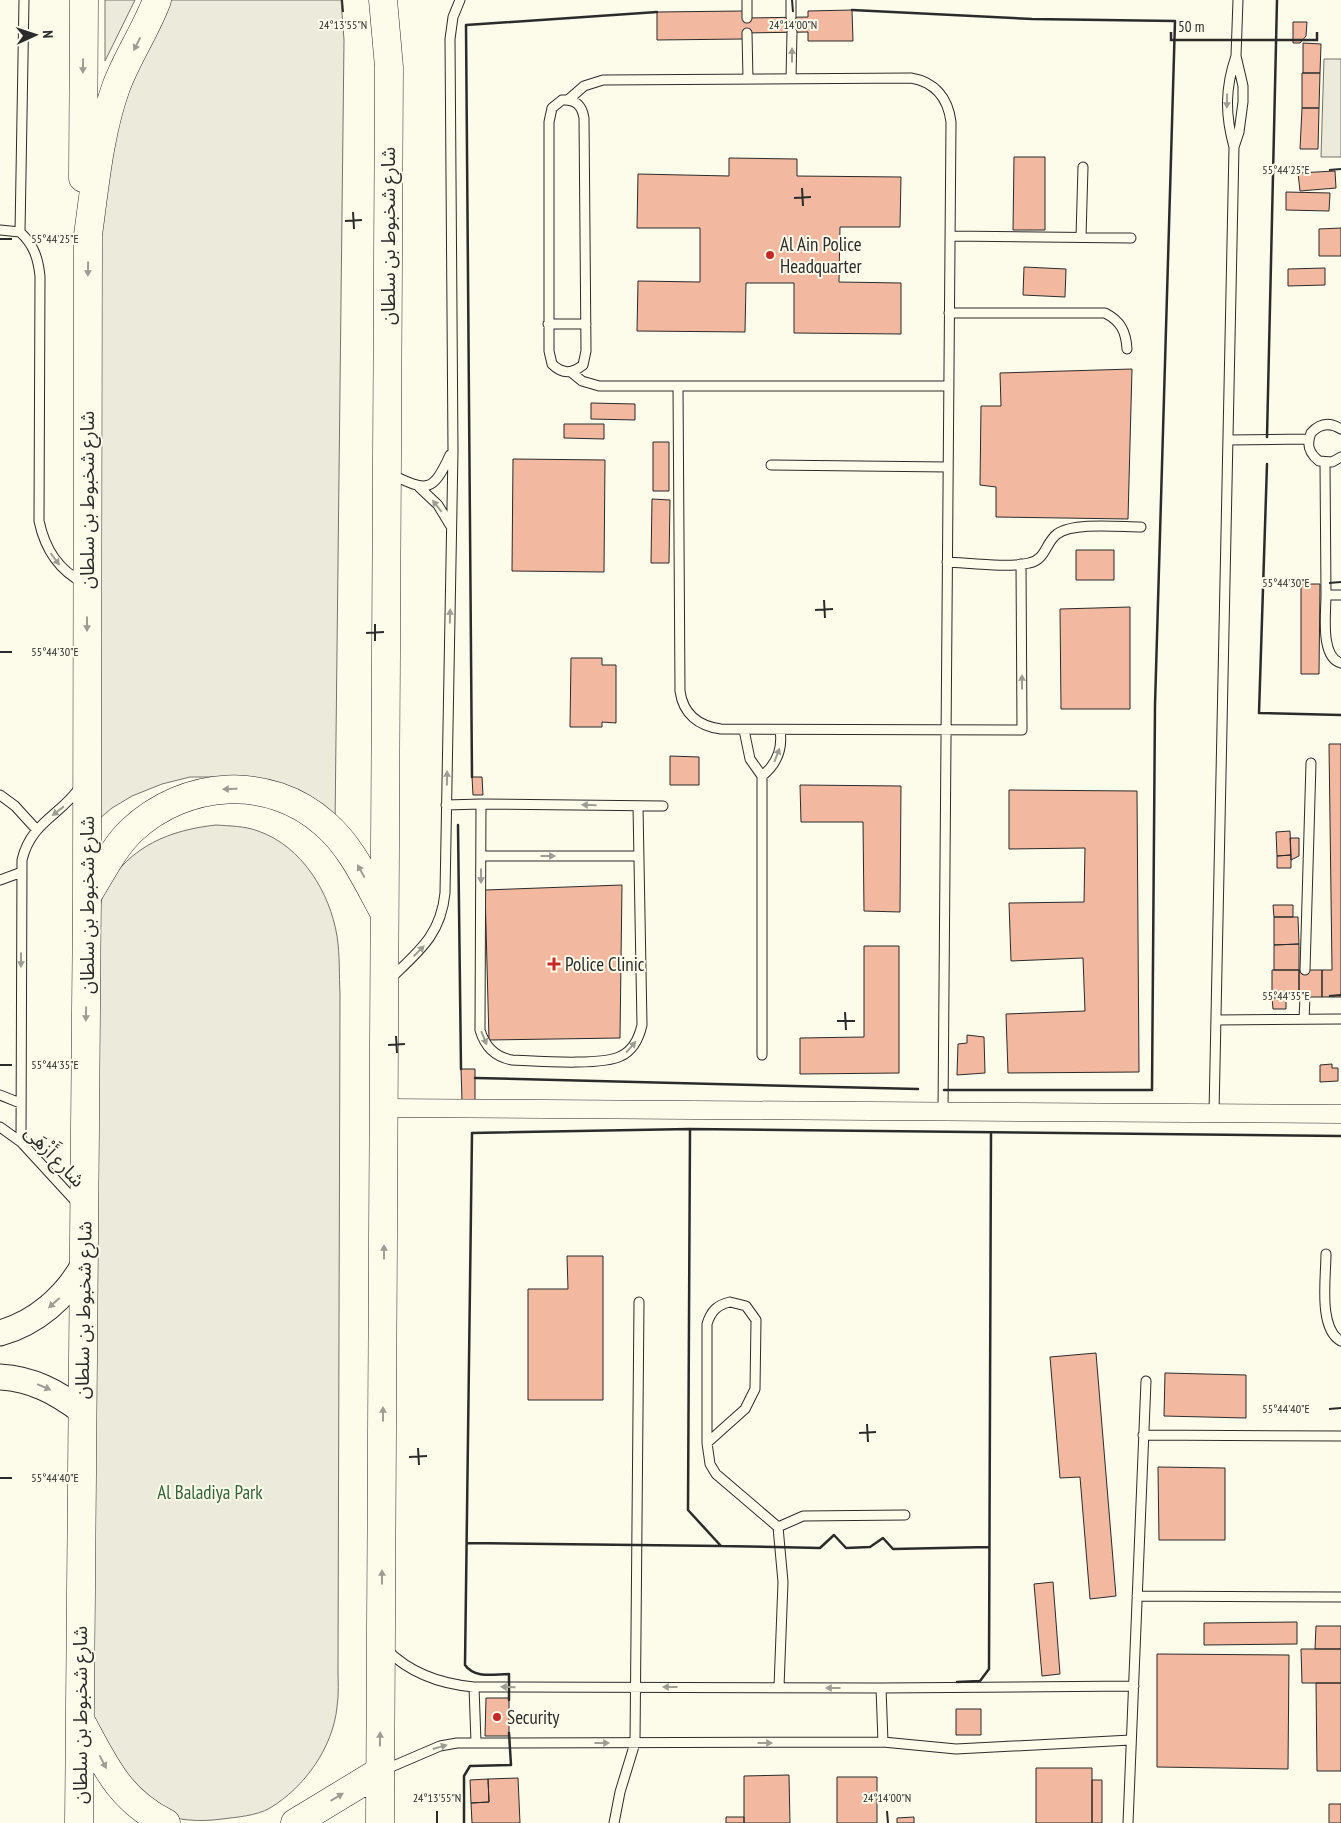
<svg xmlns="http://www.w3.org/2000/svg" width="1341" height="1823" font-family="'PT Sans Narrow','Noto Sans Arabic',sans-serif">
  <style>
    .green { fill: #ecebdb; stroke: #74746e }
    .building { fill: #f2b8a0; stroke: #2b2b2b }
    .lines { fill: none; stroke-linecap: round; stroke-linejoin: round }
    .lane-casing { stroke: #2b2b2b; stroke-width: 11 }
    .street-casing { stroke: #2b2b2b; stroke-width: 19 }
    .secondary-casing { stroke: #2b2b2b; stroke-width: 27 }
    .primary-casing { stroke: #2b2b2b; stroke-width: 29 }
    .lane { stroke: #fdfbea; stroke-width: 9 }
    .street { stroke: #fdfbea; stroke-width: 18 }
    .secondary { stroke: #fdfbea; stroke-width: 25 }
    .primary { stroke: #fdfbea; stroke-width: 28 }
    .wall { stroke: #2b2b2b; stroke-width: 2.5 }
    .oneway { fill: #9e9d94 }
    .ticks { fill: none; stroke: #2b2b2b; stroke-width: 2 }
    .poi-dot { fill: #c62828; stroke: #fdfbea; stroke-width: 2 }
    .labels { text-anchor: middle; stroke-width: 4; stroke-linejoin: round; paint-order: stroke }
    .street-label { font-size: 19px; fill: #2b2b2b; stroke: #fdfbea }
    .poi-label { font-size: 19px; fill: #2b2b2b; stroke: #fdfbea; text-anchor: start }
    .park-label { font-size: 19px; fill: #34623c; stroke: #fdfbea }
    .ticks-label { font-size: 12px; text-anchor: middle; fill: #2b2b2b; stroke: #fdfbea; stroke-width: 4; stroke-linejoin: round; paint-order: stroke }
  </style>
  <rect width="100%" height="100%" fill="#fdfbea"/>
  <path class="green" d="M105,0H135L105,61Z
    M158,0H341L344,40L335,826L245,781L214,777H190L162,784L132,796L112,808L93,824L94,191Z
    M1324,59H1341V157H1321Z
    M216,825C230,826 245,826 258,831C302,846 330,893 337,936C340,955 339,975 340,994L338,1669C338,1681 339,1694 337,1707C333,1747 305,1787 270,1808C256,1816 237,1817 222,1819C200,1822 175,1821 155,1811C146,1806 96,1730 85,1716L98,915C100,906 102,896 106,888C130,846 170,830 216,825Z"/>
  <path class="building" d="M852,10L853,41H808V32L743,33V39L657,40V12L743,11L747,18L808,17V11Z
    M1293,22H1307L1306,36L1300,43H1293Z
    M1303,43L1321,44L1320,73H1303Z
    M1302,73H1320L1319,108H1302Z
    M1302,108H1319L1318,149H1300Z
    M1014,157H1045V230H1013Z
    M729,158L797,159V176L901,177L900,227H840L839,282L901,283V334L794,333V283H746L745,332L637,331L638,281L700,282V228H637L638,174L729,176Z
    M1335,171L1336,188L1300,191L1298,173Z
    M1286,192L1330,193L1329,211L1286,210Z
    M1341,228V256H1319V229Z
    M1024,267L1066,269L1065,297L1023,295Z
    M1325,268V285L1288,286V269Z
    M1132,369L1128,519L996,517V487L980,485L981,406H1001L1000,373Z
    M591,403L635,404V420L591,419Z
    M564,424H604V439L564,438Z
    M653,442H669V491H653Z
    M513,459L605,460L604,572L512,571Z
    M652,499L670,500L669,563H651Z
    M1076,550H1114V580H1076Z
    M1301,584H1320L1319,674H1301Z
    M1130,607V709H1061L1060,609Z
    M571,658H602V665H616V723L602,722V727H570Z
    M1329,744H1341V997H1322V970H1332Z
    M670,756L699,757V785H670Z
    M472,777H482L483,795H473Z
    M800,785L901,786L900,912L864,911L863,822H801Z
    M1009,790L1137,791L1139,1072L1008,1073L1006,1014L1085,1011L1083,958L1011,961L1009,903L1084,902L1085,848L1009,849Z
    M1290,831L1291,855L1277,856L1276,832Z
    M1290,838H1299V856L1291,860Z
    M1291,855V868H1277V856Z
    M622,885L620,1038L489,1040L485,890Z
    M1273,905H1293V917H1274Z
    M1274,917H1298L1299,944L1274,945Z
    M1299,944V970H1274V945Z
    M864,946H899V1073L800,1074V1038L864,1037Z
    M1272,970H1299V997L1272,998Z
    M1299,970H1322V997H1299Z
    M1286,997V1009H1273L1272,998Z
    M967,1035L984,1037L985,1073L957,1075L958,1044L967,1043Z
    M1332,1064V1068H1338V1081L1320,1082V1065Z
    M461,1069H475V1101H462Z
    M567,1256H603V1400H528V1289H568Z
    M1096,1353L1116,1596L1090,1599L1080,1477L1060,1478L1050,1357Z
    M1165,1373L1246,1375V1418L1164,1416Z
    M1158,1467L1225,1468V1540H1159Z
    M1053,1582L1060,1674L1042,1676L1034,1584Z
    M1297,1622V1644L1204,1645V1623Z
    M1316,1626H1341V1649H1315Z
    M1301,1649H1341V1683H1302Z
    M1157,1654L1289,1655L1288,1769L1157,1767Z
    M1316,1683H1341V1771H1317Z
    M486,1698H509V1736H485Z
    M956,1709H981V1735H956Z
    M1036,1768H1092V1823H1036Z
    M789,1775L790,1823H744V1776Z
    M837,1777H877V1823H837Z
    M518,1778L520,1823H472L471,1803L489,1802L488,1779Z
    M488,1779L489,1802L471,1803L470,1780Z
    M1092,1780H1102V1823H1092Z
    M1329,1804H1341V1823H1329Z
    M726,1817H744V1823H726Z
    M914,1817V1823H897V1818Z"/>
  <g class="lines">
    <g class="lane-casing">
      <path id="lane" d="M24,0L20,232C34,245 38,258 40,276L39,521C45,549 58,570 84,583
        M747,0V18
        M791,0V17
        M747,33L748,79
        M791,79L792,32
        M562,100C575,99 582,105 584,118L586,351L583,365C572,374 562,374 552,364L549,351V122L552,108Z
        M568,100L584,86L603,80L911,78C935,82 948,98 951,122L943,1112
        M1234,147C1225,115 1225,88 1236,56
        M0,230L20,232
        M950,236L1131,238
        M1081,237L1083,167
        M949,313H1105C1121,321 1126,332 1127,349
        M548,324H586
        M571,372L582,381L599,386H949
        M678,386L680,691C683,714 699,726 721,729L1022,730L1021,564
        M1341,429C1330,422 1320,423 1311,433C1306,445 1309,453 1319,461L1332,462L1341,457
        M1228,440L1308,439
        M1325,463L1326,595
        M771,465L948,467
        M390,474C427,491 432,494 450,455
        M419,487L438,505L450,525
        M947,562C970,563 1008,568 1029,563C1046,560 1045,543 1057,534C1074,522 1120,527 1141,527
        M1341,595H1326C1326,614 1320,657 1341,663
        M744,730L750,759L762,776V1055
        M762,776C777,764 783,749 780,730
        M0,795L15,806L36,829
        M446,805L481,804
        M638,806L642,1025C639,1038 634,1050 621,1056C602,1066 536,1061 512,1060C495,1057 485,1047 480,1030L481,804L663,806
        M481,856H639
        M0,880L22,872
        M1305,970L1311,763
        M390,979C418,952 441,935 445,893L453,451L450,39L453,17L460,0
        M1304,1019L1305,997
        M1216,1020L1341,1019
        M0,1095L20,1103
        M1214,1113L1234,147L1239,132L1243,102V86L1236,56L1238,0
        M0,1127L21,1142L78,1204
        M21,1142L22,860C31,822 60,816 80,787
        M1326,1254C1326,1277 1318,1329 1341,1341
        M730,1302L746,1306L756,1320L755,1389L745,1409L707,1443V1324C711,1311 717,1305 730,1302Z
        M1143,1435L1341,1436
        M707,1443L710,1464L716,1474L778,1527
        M1137,1596L1341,1597
        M387,1650C411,1674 441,1684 474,1687L881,1688L1134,1686
        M474,1687L476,1742
        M779,1687L783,1582L778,1527L803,1516L905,1515
        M881,1688L883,1742
        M384,1770L440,1746L457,1743L883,1742L956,1749L1131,1740
        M614,1823L620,1792L635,1743L639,1302
        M1128,1823L1146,1381"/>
    </g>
    <g class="street-casing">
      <path id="street" d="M384,1108L1341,1114"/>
    </g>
    <g class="secondary-casing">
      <path id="secondary" d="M0,1333C36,1323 66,1297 84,1264
        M0,1377C33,1379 56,1392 82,1411"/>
    </g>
    <g class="primary-casing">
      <path id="primary" d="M83,178L84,0
        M87,896C101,874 113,848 132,830C186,780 269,774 325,824C352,847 367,882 384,912
        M82,1723C105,1766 120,1800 166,1823
        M79,1823L87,896L88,235C95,185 99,135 116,87C127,57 146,30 157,0
        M295,1823L379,1772
        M380,1823L389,67L383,0"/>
    </g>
    <use href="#lane" class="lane"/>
    <use href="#street" class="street"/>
    <use href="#secondary" class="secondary"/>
    <use href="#primary" class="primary"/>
    <path class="wall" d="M852,10L1032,19L1175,21L1155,705L1152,1090H944
      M1267,437L1277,0
      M1267,464L1259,713L1341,715
      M472,777L466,25L657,12
      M458,825L461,1069
      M475,1078L918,1089
      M690,1129L688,1510L721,1546L820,1548L834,1535L846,1548L870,1547L883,1538L893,1549L989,1547
      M467,1543L721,1546
      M957,1682L980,1681L989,1669L991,1133
      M509,1700V1674C494,1674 475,1679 465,1665L472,1133L690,1129L1341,1136
      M464,1823V1776L470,1766L511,1765L509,1733"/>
  </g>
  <defs><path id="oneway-solid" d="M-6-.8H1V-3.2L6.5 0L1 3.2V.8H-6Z" transform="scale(1.25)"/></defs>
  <g class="oneway">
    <use href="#oneway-solid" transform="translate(137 44) rotate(117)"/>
    <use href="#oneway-solid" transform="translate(792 55) rotate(-90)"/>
    <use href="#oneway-solid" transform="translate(83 66) rotate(91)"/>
    <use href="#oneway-solid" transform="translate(1227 101) rotate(91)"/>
    <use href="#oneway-solid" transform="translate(88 269) rotate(91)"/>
    <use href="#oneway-solid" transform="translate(437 506) rotate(-128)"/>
    <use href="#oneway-solid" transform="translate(55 559) rotate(53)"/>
    <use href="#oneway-solid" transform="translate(450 616) rotate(-89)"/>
    <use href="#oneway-solid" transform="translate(87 624) rotate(90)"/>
    <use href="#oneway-solid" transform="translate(1022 682) rotate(-90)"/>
    <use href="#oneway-solid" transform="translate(777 755) rotate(-69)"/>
    <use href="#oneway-solid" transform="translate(447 778) rotate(-89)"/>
    <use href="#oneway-solid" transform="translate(230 789) rotate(179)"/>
    <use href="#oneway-solid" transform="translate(589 805) rotate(-179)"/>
    <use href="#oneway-solid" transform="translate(58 811) rotate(142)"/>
    <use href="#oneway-solid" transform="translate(548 856)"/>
    <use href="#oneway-solid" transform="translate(361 871) rotate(-119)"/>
    <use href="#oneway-solid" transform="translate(481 876) rotate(90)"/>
    <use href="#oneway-solid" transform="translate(419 951) rotate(-45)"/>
    <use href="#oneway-solid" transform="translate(21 960) rotate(90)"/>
    <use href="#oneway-solid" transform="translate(86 1014) rotate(91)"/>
    <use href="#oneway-solid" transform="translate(484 1038) rotate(68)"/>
    <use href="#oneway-solid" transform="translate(631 1047) rotate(-49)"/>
    <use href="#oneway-solid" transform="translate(384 1252) rotate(-90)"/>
    <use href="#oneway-solid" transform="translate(54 1303) rotate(138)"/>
    <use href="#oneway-solid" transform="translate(44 1387) rotate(23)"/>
    <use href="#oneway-solid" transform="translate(383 1414) rotate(-90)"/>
    <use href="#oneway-solid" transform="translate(382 1577) rotate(-90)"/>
    <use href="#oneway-solid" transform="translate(508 1687) rotate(-179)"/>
    <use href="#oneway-solid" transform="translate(670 1687) rotate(-180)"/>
    <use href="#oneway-solid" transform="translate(833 1688) rotate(-180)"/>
    <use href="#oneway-solid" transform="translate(380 1739) rotate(-89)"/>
    <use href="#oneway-solid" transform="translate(602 1743)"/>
    <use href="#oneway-solid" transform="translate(765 1743)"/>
    <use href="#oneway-solid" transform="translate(440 1747) rotate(-16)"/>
    <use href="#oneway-solid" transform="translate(103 1762) rotate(62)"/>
    <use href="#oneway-solid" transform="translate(337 1797) rotate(-31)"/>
  </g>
  <path class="ticks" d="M342,0L343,12M792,0L793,12M1329,170L1341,169M802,188L803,206M794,198L811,197M353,212L354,229M345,221L362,220M0,239H12M1329,583L1341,582M824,600L825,618M815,610L833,609M375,624V641M366,633L384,632M0,652H12M1329,996L1341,995M845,1012L846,1030M837,1021H855M396,1036L397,1053M388,1045L405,1044M0,1065H12M1329,1409L1341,1408M867,1424L868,1442M859,1433L876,1432M418,1448L419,1465M409,1457L427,1456M0,1478H12M437,1811V1823M887,1811L888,1823"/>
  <g class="poi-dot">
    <circle cx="770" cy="255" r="5"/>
    <path d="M551.5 956.5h5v5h5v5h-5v5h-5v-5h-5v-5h5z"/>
    <circle cx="497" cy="1717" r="5"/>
  </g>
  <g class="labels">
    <g class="street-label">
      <text transform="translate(388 236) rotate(-90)" y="7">شارع شخبوط بن سلطان</text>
      <text transform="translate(87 500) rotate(-90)" y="7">شارع شخبوط بن سلطان</text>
      <text transform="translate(87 905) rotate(-90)" y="7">شارع شخبوط بن سلطان</text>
      <text transform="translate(55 1156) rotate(46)" y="7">شارع أَزْهَى</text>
      <text transform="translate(83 1310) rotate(-89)" y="7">شارع شخبوط بن سلطان</text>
      <text transform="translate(80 1715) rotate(-90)" y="7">شارع شخبوط بن سلطان</text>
    </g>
    <g class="poi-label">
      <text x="780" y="251">Al Ain Police<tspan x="780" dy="22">Headquarter</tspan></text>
      <text x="565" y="971">Police Clinic</text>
      <text x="507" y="1724">Security</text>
    </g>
    <g class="park-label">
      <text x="210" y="1499">Al Baladiya Park</text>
    </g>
  </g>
  <g class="ticks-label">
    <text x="343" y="29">24°13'55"N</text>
    <text x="793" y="29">24°14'00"N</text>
    <text x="1286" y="174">55°44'25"E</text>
    <text x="55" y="243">55°44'25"E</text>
    <text x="1286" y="587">55°44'30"E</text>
    <text x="55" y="656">55°44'30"E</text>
    <text x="1286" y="1000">55°44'35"E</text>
    <text x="55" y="1069">55°44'35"E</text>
    <text x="1286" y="1413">55°44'40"E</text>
    <text x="55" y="1482">55°44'40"E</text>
    <text x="437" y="1802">24°13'55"N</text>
    <text x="887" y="1802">24°14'00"N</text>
  </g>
  <g transform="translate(35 35) rotate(87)" stroke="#fdfbea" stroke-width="4" paint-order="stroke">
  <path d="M0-4L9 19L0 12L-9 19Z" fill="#2b2b2b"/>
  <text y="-8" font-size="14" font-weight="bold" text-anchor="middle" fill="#2b2b2b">N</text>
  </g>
  <path d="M1171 32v8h146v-8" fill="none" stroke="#2b2b2b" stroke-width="2.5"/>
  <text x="1178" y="32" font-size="15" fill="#2b2b2b" stroke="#fdfbea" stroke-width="4" paint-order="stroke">50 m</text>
</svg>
